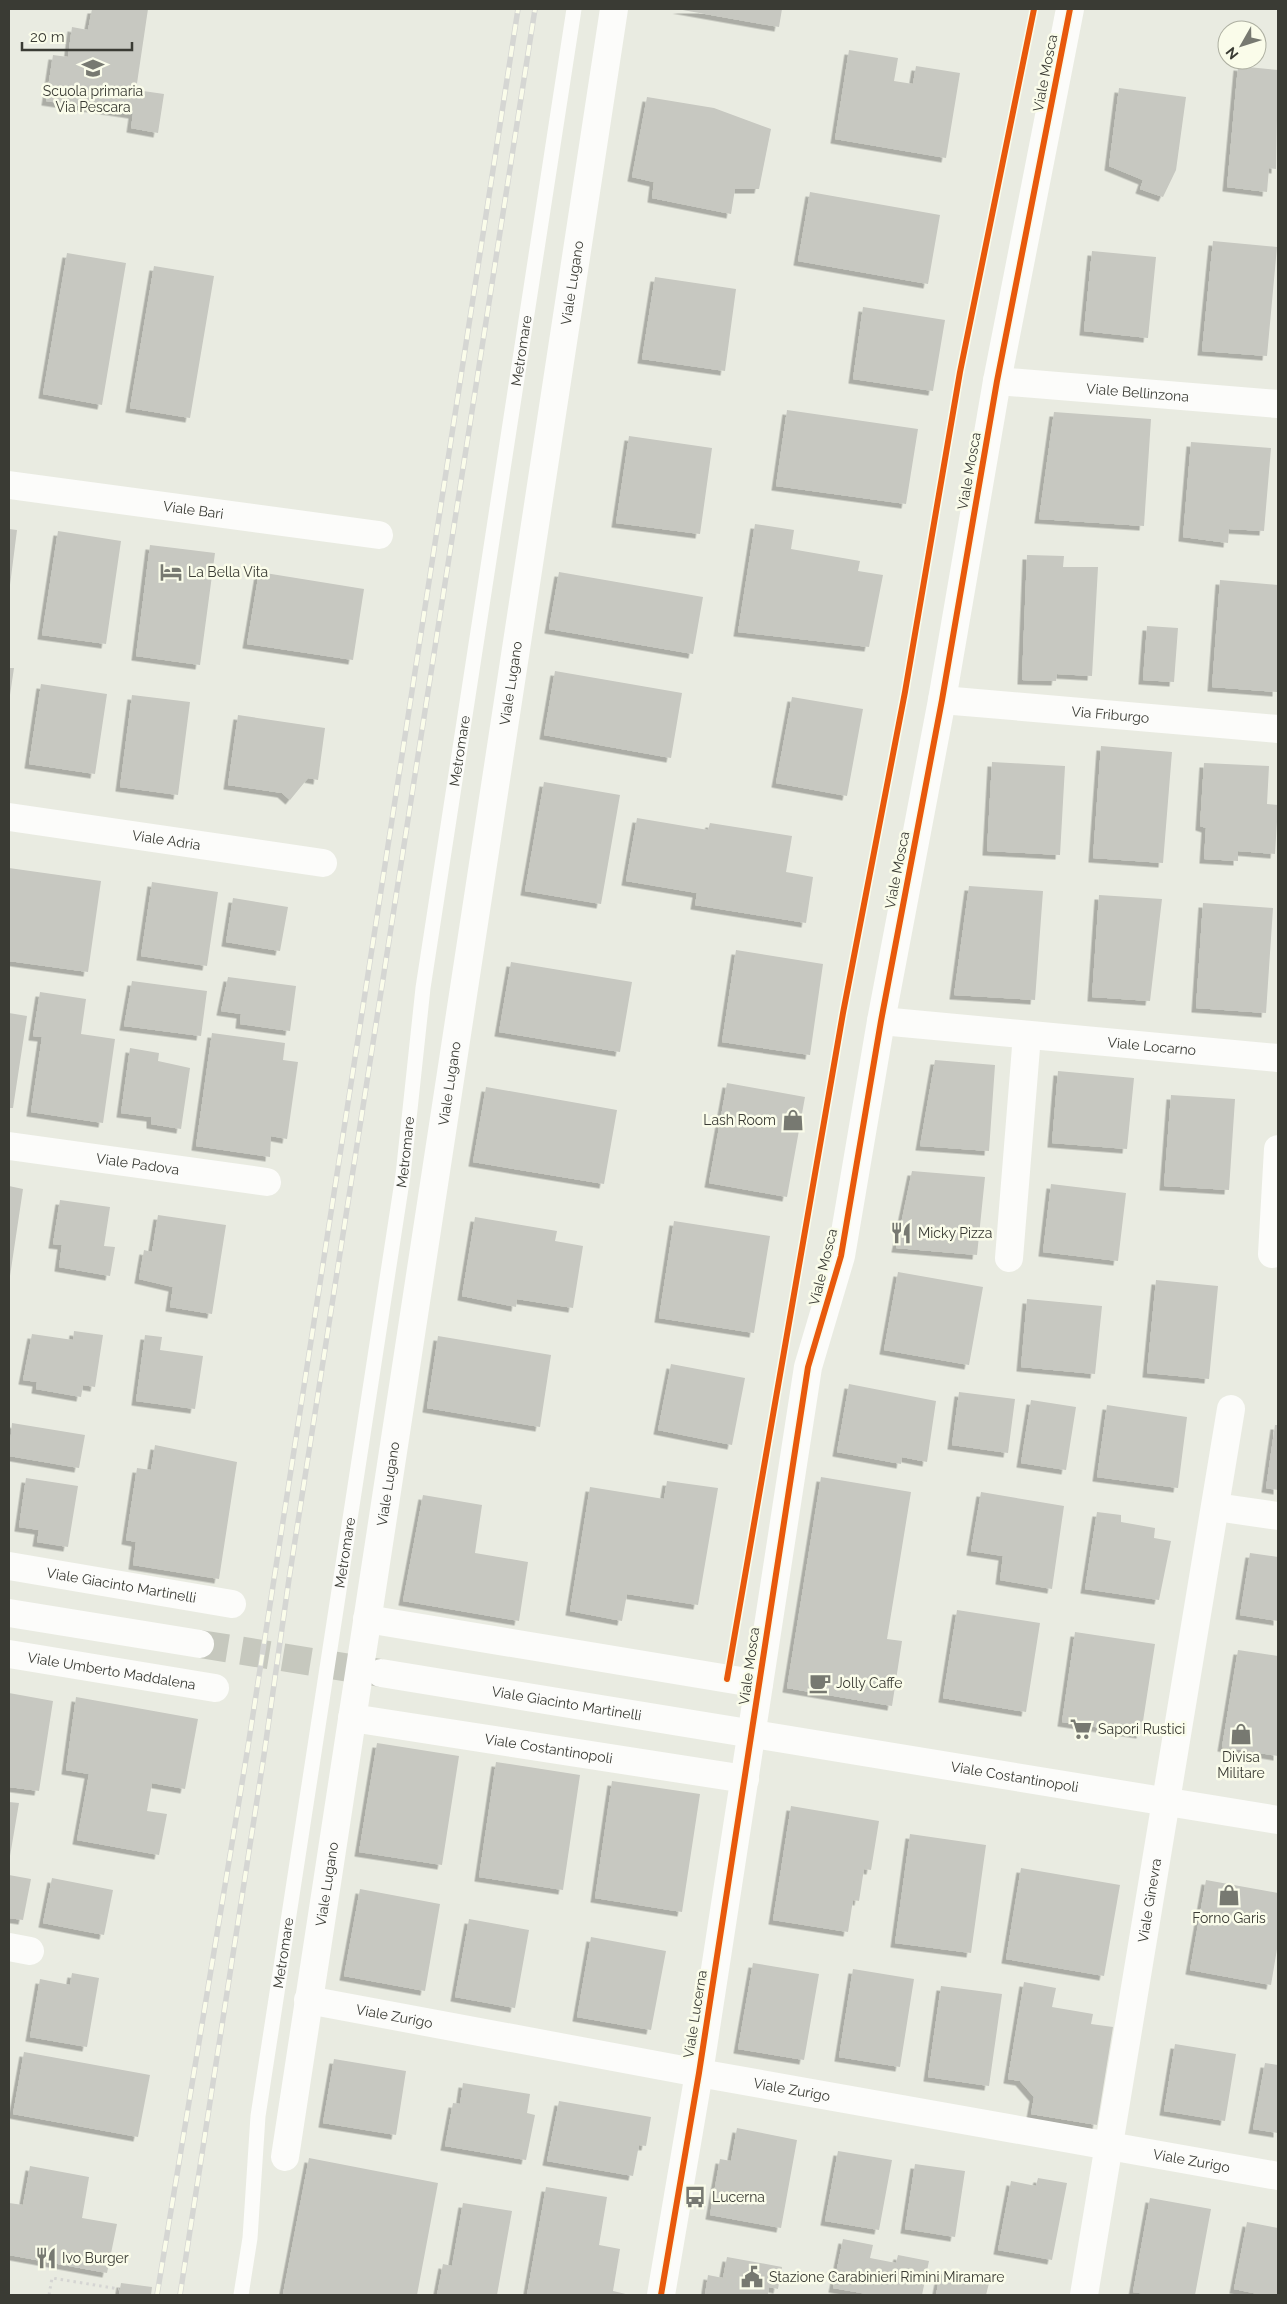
<svg xmlns="http://www.w3.org/2000/svg" width="1287" height="2304" font-family="Raleway,sans-serif">
  <style>
    .building { fill: #c7c8c1; filter: url(#shadow) }
    .lines { fill: none; stroke-linecap: round; stroke-linejoin: round }
    .tertiary-tunnel { stroke: #c6c8be; stroke-width: 28; stroke-dasharray: 28 14; stroke-linecap: butt }
    .path { stroke: #d5d5d3; stroke-width: 3; stroke-dasharray: 2.5 4; stroke-linecap: butt }
    .service { stroke: #fcfcfa; stroke-width: 15 }
    .minor { stroke: #fcfcfa; stroke-width: 28 }
    .tertiary { stroke: #fcfcfa; stroke-width: 28 }
    .rail-casing { stroke: #d5d6d3; stroke-width: 5.5 }
    .rail { stroke: #fafcea; stroke-width: 4; stroke-dasharray: 11; stroke-linecap: butt }
    .cycleway-casing { stroke: #fafcea; stroke-width: 9 }
    .cycleway { stroke: #e8590c; stroke-width: 6 }
    .labels { text-anchor: middle; stroke-width: 5; stroke-linejoin: round; paint-order: stroke }
    .street-label { font-size: 14px; fill: #3a3b34; stroke: #fafcea }
    .poi-label { font-size: 14px; fill: #3a3b34; stroke: #fafcea; text-anchor: start }
  </style>
  <defs>
    <filter id="shadow"><feDropShadow dx="-4.5" dy="4.5" stdDeviation="0" flood-color="#0004"/></filter>
  </defs>
  <rect width="100%" height="100%" fill="#e9ebe1"/>
  <path class="building" d="M92,9H148L136,90L164,94L158,133L131,128L133,114L46,101L53,55L68,57L72,27L88,30Z
    M677,9H782L779,27Z
    M849,50L898,58L894,81L913,84L916,66L960,73L946,158L835,139Z
    M1238,66L1278,70L1276,169L1269,168L1267,192L1227,187Z
    M1119,88L1186,97L1176,170L1163,197L1140,189L1143,180L1109,166Z
    M647,97L714,108L771,129L759,189H735L731,214L652,198L654,182L632,177Z
    M810,192L940,215L928,284L798,261Z
    M1213,241L1277,247L1267,356L1202,351Z
    M1092,251L1156,257L1148,338L1084,331Z
    M67,253L126,263L102,405L43,394Z
    M154,266L214,276L190,418L130,408Z
    M655,277L736,289L725,371L642,359Z
    M863,307L945,320L933,391L853,379Z
    M787,410L918,429L906,504L776,486Z
    M1054,412L1151,419L1144,526L1039,519Z
    M629,436L712,448L700,534L616,523Z
    M1191,442L1271,448L1264,531L1229,529L1228,543L1183,537Z
    M755,524L794,530L791,549L860,561L858,571L883,575L869,647L738,632Z
    M9,529L17,530L10,585H9Z
    M58,531L121,541L106,644L42,635Z
    M150,545L215,553L200,665L136,656Z
    M1027,555L1064,556L1063,567H1098L1092,676L1057,674L1056,681L1022,680Z
    M259,572L364,589L353,660L247,644Z
    M559,572L703,597L693,654L549,629Z
    M1220,580L1278,585L1277,692L1212,687Z
    M1147,626L1178,628L1174,682L1143,680Z
    M9,668H14L10,695H9Z
    M555,671L682,693L671,758L544,735Z
    M41,684L107,694L95,774L29,764Z
    M132,695L190,702L178,795L120,787Z
    M792,697L863,709L847,796L776,783Z
    M238,715L325,728L318,780L308,778L290,800L282,793L228,785Z
    M1101,746L1172,752L1163,863L1093,858Z
    M992,762L1065,766L1060,855L987,851Z
    M1204,763L1269,766L1267,804L1278,805L1275,854L1238,851V861L1204,859L1206,828L1200,826Z
    M544,782L620,795L601,904L525,891Z
    M637,818L708,830L710,823L792,836L786,872L813,877L806,923L695,905L697,893L626,881Z
    M9,868L101,881L88,972L9,961Z
    M152,882L218,892L207,966L141,956Z
    M969,886L1043,891L1035,1000L954,995Z
    M1099,895L1162,899L1150,1001L1092,997Z
    M233,898L288,907L280,951L226,942Z
    M1203,903L1273,908L1266,1013L1196,1008Z
    M736,950L823,964L810,1055L722,1042Z
    M511,962L632,982L620,1052L499,1032Z
    M228,977L296,986L290,1031L240,1024L241,1014L221,1011Z
    M132,981L207,991L201,1036L124,1026Z
    M40,992L86,999L81,1034L115,1039L103,1123L31,1112L42,1037L33,1036Z
    M9,1013L27,1016L13,1108H9Z
    M212,1033L285,1043L283,1060L298,1062L287,1139L271,1136L270,1157L196,1146Z
    M130,1048L159,1053L158,1061L190,1068L181,1129L151,1124V1117L121,1113Z
    M935,1060L995,1065L989,1151L920,1146Z
    M1058,1071L1134,1078L1127,1149L1052,1143Z
    M727,1083L805,1097L787,1197L709,1183Z
    M486,1087L617,1110L604,1184L473,1162Z
    M1171,1095L1235,1099L1229,1190L1164,1186Z
    M912,1171L985,1177L977,1255L896,1248Z
    M1051,1184L1126,1193L1118,1261L1043,1252Z
    M9,1186L23,1189L10,1276H9Z
    M60,1200L110,1207L104,1246L115,1247L110,1276L59,1267L62,1245L53,1244Z
    M158,1215L226,1225L212,1314L170,1307L173,1287L139,1279L144,1250L152,1252Z
    M475,1217L557,1231L555,1241L583,1246L573,1308L517,1299L516,1307L462,1296Z
    M674,1221L770,1236L754,1333L659,1318Z
    M898,1272L983,1287L969,1365L884,1350Z
    M1156,1280L1218,1286L1209,1379L1147,1373Z
    M1027,1299L1102,1306L1095,1374L1021,1367Z
    M74,1331L103,1335L95,1387L83,1385L81,1397L36,1389L37,1382L23,1380L32,1334L73,1340Z
    M145,1335L162,1337L160,1350L203,1356L195,1409L136,1401Z
    M438,1336L551,1355L540,1427L427,1408Z
    M671,1364L745,1378L732,1445L658,1430Z
    M849,1384L936,1401L927,1462L902,1457L901,1464L837,1452Z
    M959,1392L1015,1399L1008,1453L952,1445Z
    M1031,1400L1076,1407L1066,1470L1021,1463Z
    M1107,1405L1187,1417L1178,1488L1097,1477Z
    M12,1423L85,1435L79,1468L9,1456Z
    M1275,1425H1278V1490L1266,1488Z
    M155,1445L237,1462L219,1579L133,1565L136,1542L126,1540L137,1468L151,1470Z
    M821,1477L911,1492L887,1639L902,1641L892,1706L787,1688Z
    M26,1478L78,1486L68,1547L37,1542L39,1530L19,1527Z
    M667,1481L718,1488L698,1605L627,1594L622,1621L570,1611L590,1487L664,1499Z
    M981,1492L1064,1506L1052,1589L1000,1580L1003,1556L971,1551Z
    M423,1495L482,1505L475,1553L528,1562L519,1621L403,1601Z
    M1097,1512L1121,1515V1522L1155,1528L1154,1538L1171,1541L1159,1600L1085,1589Z
    M1250,1553L1278,1557V1621L1240,1615Z
    M957,1610L1040,1623L1026,1712L943,1698Z
    M1075,1632L1155,1644L1141,1734L1062,1722Z
    M1238,1650L1278,1656V1756L1222,1747Z
    M9,1693L53,1701L39,1791L9,1787Z
    M76,1697L198,1719L185,1789L152,1783L147,1811L167,1814L159,1855L77,1840L89,1774L66,1770Z
    M377,1743L459,1756L442,1865L359,1852Z
    M496,1762L580,1775L563,1890L479,1877Z
    M612,1781L700,1794L682,1912L595,1898Z
    M9,1802L19,1803L10,1856H9Z
    M791,1806L879,1821L871,1870L864,1869L859,1901L853,1900L848,1932L773,1920Z
    M910,1834L986,1845L971,1953L895,1943Z
    M1021,1868L1120,1885L1104,1976L1006,1959Z
    M9,1875L31,1879L23,1920L9,1918Z
    M52,1878L113,1890L104,1935L43,1923Z
    M1206,1880L1278,1893V1943L1271,1985L1190,1970Z
    M360,1889L440,1904L425,1991L344,1976Z
    M469,1919L529,1930L515,2008L455,1997Z
    M591,1937L666,1951L651,2030L577,2017Z
    M753,1963L819,1974L804,2060L738,2049Z
    M853,1969L914,1979L900,2067L839,2057Z
    M72,1973L99,1978L87,2047L30,2037L40,1979L70,1985Z
    M1024,1982L1056,1988L1052,2007L1093,2014L1091,2024L1113,2027L1097,2125L1031,2114L1034,2097L1020,2081L1008,2079Z
    M941,1986L1002,1994L989,2086L928,2077Z
    M1175,2044L1236,2054L1225,2121L1164,2111Z
    M24,2052L150,2075L138,2137L13,2114Z
    M334,2059L406,2071L396,2135L323,2123Z
    M1265,2063L1278,2065V2133L1253,2129Z
    M463,2083L530,2094L527,2113L535,2115L526,2160L445,2146L453,2103L460,2104Z
    M559,2101L651,2117L646,2146L639,2145L633,2176L547,2161Z
    M737,2128L797,2140L781,2228L710,2215L720,2159L731,2161Z
    M838,2151L892,2160L879,2230L825,2221Z
    M309,2158L438,2183L417,2295L283,2294Z
    M915,2164L965,2171L955,2237L905,2229Z
    M30,2166L89,2177L82,2218L117,2224L107,2273L9,2255V2203L23,2205Z
    M1038,2178L1067,2183L1052,2260L998,2250L1011,2181L1036,2186Z
    M546,2187L607,2197L599,2245L620,2249L613,2291L630,2295H527Z
    M1150,2198L1211,2209L1195,2295H1152L1133,2292Z
    M463,2203L512,2211L497,2295H437L443,2264L452,2266Z
    M1247,2222L1278,2228V2295H1263L1234,2289Z
    M843,2239L873,2245L870,2258L896,2263L898,2255L929,2261L922,2295H873L833,2288Z
    M727,2257L782,2267L778,2289L769,2287L768,2295H705L708,2275L723,2278Z
    M940,2274L989,2283L986,2295H936Z
    M121,2283L152,2287L151,2295H119Z"/>
  <g class="lines">
    <path class="tertiary-tunnel" d="M200,1644L381,1673"/>
    <path class="path" d="M49,2295L52,2278L119,2289"/>
    <path class="service" id="s1" d="M241,2295L250,2238L258,2116L403,1175L423,988L574,9"/>
    <g class="minor">
      <path id="s2" d="M997,381L1278,404"/>
      <path id="s3" d="M9,485L379,535"/>
      <path id="s4" d="M942,700L1278,729"/>
      <path id="s5" d="M9,817L323,863"/>
      <path id="s6" d="M881,1021L1278,1058"/>
      <path id="s7" d="M9,1146L267,1182"/>
      <path d="M1272,1254L1278,1149"/>
      <path d="M1009,1258L1027,1035"/>
      <path d="M1216,1507L1278,1516"/>
      <path id="s8" d="M9,1566L232,1604"/>
      <path d="M367,1619L759,1684"/>
      <path id="s9" d="M9,1654L215,1688"/>
      <path id="s10" d="M352,1718L745,1779"/>
      <path d="M9,1947L30,1951"/>
      <path id="s11" d="M308,2000L699,2073L1278,2176"/>
      <path id="s12" d="M285,2157L614,9"/>
      <path d="M661,2295L699,2073L808,1367L841,1256L881,1021L942,700L997,381L1070,9"/>
      <path id="s13" d="M1084,2295L1231,1409"/>
    </g>
    <g class="tertiary">
      <path d="M9,1613L200,1644"/>
      <path id="s14" d="M381,1673L1278,1820"/>
    </g>
    <g class="rail-casing">
      <path id="rail" d="M157,2295L247,1753L518,9
        M180,2295L264,1755L289,1579L535,9"/>
    </g>
    <use href="#rail" class="rail"/>
    <g class="cycleway-casing">
      <path id="cycleway" d="M727,1679L843,1013L905,692L960,372L1034,9
        M661,2295L699,2073L808,1367L841,1256L881,1021L942,700L997,381L1070,9"/>
    </g>
    <use href="#cycleway" class="cycleway"/>
  </g>
  <defs>
    <g id="school-bare" transform="scale(1.725)"><path d="M0-5L7-2L0 1L-7-2ZM-4 1L0 2.5L4 1V4Q0 6-4 4Z" fill="#777971" stroke="#fafcea" stroke-width="2.5" paint-order="stroke"/></g>
    <g id="hotel-bare" transform="scale(1.725)"><path d="M-6-4.5h1.5V1H6V5H4.5V3h-9V5H-6ZM-4 0a1.8 1.8 0 1 1 3.6 0ZM.5 0V-2.5h3Q6-2.5 6 0Z" fill="#777971" stroke="#fafcea" stroke-width="2.5" paint-order="stroke"/></g>
    <g id="shop-bare" transform="scale(1.725)"><path d="M-5-2.5h2.3a2.7 3.5 0 0 1 5.4 0H5L5.5 6h-11ZM-1.5-2.5h3a1.5 2.3 0 0 0-3 0Z" fill="#777971" stroke="#fafcea" stroke-width="2.5" paint-order="stroke"/></g>
    <g id="restaurant-bare" transform="scale(1.725)"><path d="M-5-6h1v4h1v-4h1v4h1v-4h1v5L-1.5 .5V6h-2V.5L-5-1ZM5-6V6H3V1.5H1.5Q1.5-4 5-6Z" fill="#777971" stroke="#fafcea" stroke-width="2.5" paint-order="stroke"/></g>
    <g id="cafe-bare" transform="scale(1.725)"><path d="M-5.5-4.5H6V0H3Q3 3.5 0 3.5H-2.5Q-5.5 3.5-5.5 0ZM3-3.2v2h1.7v-2ZM-6 4.5H4V6H-6Z" fill="#777971" stroke="#fafcea" stroke-width="2.5" paint-order="stroke"/></g>
    <g id="supermarket-bare" transform="scale(1.725)"><path d="M-6-5.5h2.5l.6 2H6L4.5 2H-2.5L-4.4-4H-6ZM-1.5 3.2a1.3 1.3 0 1 0 .1 0ZM3 3.2a1.3 1.3 0 1 0 .1 0Z" fill="#777971" stroke="#fafcea" stroke-width="2.5" paint-order="stroke"/></g>
    <g id="bus-bare" transform="scale(1.725)"><path d="M-5-6H5V4H4V6H2V4H-2V6H-4V4H-5ZM-3.5-4V0h7V-4ZM-3.5 1.2v1.5H-2V1.2ZM2 1.2v1.5H3.5V1.2Z" fill="#777971" stroke="#fafcea" stroke-width="2.5" paint-order="stroke"/></g>
    <g id="civic-bare" transform="scale(1.725)"><path d="M-.6-6.5H3V-4.5H.6V-3L4-1V1h2V6H-6V1h2V-1L-.6-3ZM-1.2 2.5V6h2.4V2.5Z" fill="#777971" stroke="#fafcea" stroke-width="2.5" paint-order="stroke"/></g>
  </defs>
  <g fill-rule="evenodd">
    <use href="#school-bare" x="93" y="68"/>
    <use href="#hotel-bare" x="171" y="572"/>
    <use href="#shop-bare" x="793" y="1120"/>
    <use href="#restaurant-bare" x="901" y="1233"/>
    <use href="#cafe-bare" x="820" y="1683"/>
    <use href="#supermarket-bare" x="1081" y="1729"/>
    <use href="#shop-bare" x="1241" y="1734"/>
    <use href="#shop-bare" x="1229" y="1895"/>
    <use href="#bus-bare" x="695" y="2197"/>
    <use href="#restaurant-bare" x="46" y="2258"/>
    <use href="#civic-bare" x="752" y="2277"/>
  </g>
  <g class="labels">
    <g class="street-label">
      <text transform="translate(1045 73) rotate(-79)" y="5">Viale Mosca</text>
      <text dy="5" stroke="none"><textPath href="#s12" startOffset="1896">Viale Lugano</textPath></text>
      <text dy="5" stroke="none"><textPath href="#s1" startOffset="1965">Metromare</textPath></text>
      <text dy="5" stroke="none"><textPath href="#s2" startOffset="141">Viale Bellinzona</textPath></text>
      <text transform="translate(969 471) rotate(-80)" y="5">Viale Mosca</text>
      <text dy="5" stroke="none"><textPath href="#s3" startOffset="186">Viale Bari</textPath></text>
      <text dy="5" stroke="none"><textPath href="#s12" startOffset="1491">Viale Lugano</textPath></text>
      <text dy="5" stroke="none"><textPath href="#s4" startOffset="169">Via Friburgo</textPath></text>
      <text dy="5" stroke="none"><textPath href="#s1" startOffset="1560">Metromare</textPath></text>
      <text dy="5" stroke="none"><textPath href="#s5" startOffset="159">Viale Adria</textPath></text>
      <text transform="translate(897 870) rotate(-79)" y="5">Viale Mosca</text>
      <text dy="5" stroke="none"><textPath href="#s6" startOffset="272">Viale Locarno</textPath></text>
      <text dy="5" stroke="none"><textPath href="#s12" startOffset="1086">Viale Lugano</textPath></text>
      <text dy="5" stroke="none"><textPath href="#s1" startOffset="1155">Metromare</textPath></text>
      <text dy="5" stroke="none"><textPath href="#s7" startOffset="130">Viale Padova</textPath></text>
      <text transform="translate(823 1267) rotate(-76)" y="5">Viale Mosca</text>
      <text dy="5" stroke="none"><textPath href="#s12" startOffset="681">Viale Lugano</textPath></text>
      <text dy="5" stroke="none"><textPath href="#s1" startOffset="750">Metromare</textPath></text>
      <text dy="5" stroke="none"><textPath href="#s8" startOffset="114">Viale Giacinto Martinelli</textPath></text>
      <text transform="translate(749 1666) rotate(-82)" y="5">Viale Mosca</text>
      <text dy="5" stroke="none"><textPath href="#s9" startOffset="104">Viale Umberto Maddalena</textPath></text>
      <text dy="5" stroke="none"><textPath href="#s14" startOffset="188">Viale Giacinto Martinelli</textPath></text>
      <text dy="5" stroke="none"><textPath href="#s10" startOffset="199">Viale Costantinopoli</textPath></text>
      <text dy="5" stroke="none"><textPath href="#s14" startOffset="642">Viale Costantinopoli</textPath></text>
      <text dy="5" stroke="none"><textPath href="#s12" startOffset="276">Viale Lugano</textPath></text>
      <text dy="5" stroke="none"><textPath href="#s13" startOffset="400">Viale Ginevra</textPath></text>
      <text dy="5" stroke="none"><textPath href="#s1" startOffset="345">Metromare</textPath></text>
      <text transform="translate(695 2014) rotate(-81)" y="5">Viale Lucerna</text>
      <text dy="5" stroke="none"><textPath href="#s11" startOffset="88">Viale Zurigo</textPath></text>
      <text dy="5" stroke="none"><textPath href="#s11" startOffset="492">Viale Zurigo</textPath></text>
      <text dy="5" stroke="none"><textPath href="#s11" startOffset="898">Viale Zurigo</textPath></text>
    </g>
    <g class="poi-label">
      <text x="93" y="96" text-anchor="middle">Scuola primaria<tspan x="93" dy="16">Via Pescara</tspan></text>
      <text x="188" y="577">La Bella Vita</text>
      <text x="776" y="1125" text-anchor="end">Lash Room</text>
      <text x="918" y="1238">Micky Pizza</text>
      <text x="836" y="1688">Jolly Caffe</text>
      <text x="1098" y="1734">Sapori Rustici</text>
      <text x="1241" y="1762" text-anchor="middle">Divisa<tspan x="1241" dy="16">Militare</tspan></text>
      <text x="1229" y="1923" text-anchor="middle">Forno Garis</text>
      <text x="712" y="2202">Lucerna</text>
      <text x="62" y="2263">Ivo Burger</text>
      <text x="769" y="2282">Stazione Carabinieri Rimini Miramare</text>
    </g>
  </g>
  <rect width="1287" height="2304" fill="none" stroke="#3a3b34" stroke-width="20"/>
  <g transform="translate(1242 45) rotate(231)"><circle r="24" fill="#fafcea" stroke="#adafa1"/>
  <path d="M0-4L9 19L0 12L-9 19Z" fill="#777971"/>
  <text y="-8" font-size="14" font-weight="bold" text-anchor="middle" fill="#3a3b34">N</text>
  </g>
  <path d="M22 42v8h110v-8" fill="none" stroke="#3a3b34" stroke-width="2.5"/>
  <text x="30" y="42" font-size="15" fill="#3a3b34" stroke="#fafcea" stroke-width="4" paint-order="stroke">20 m</text>
</svg>
